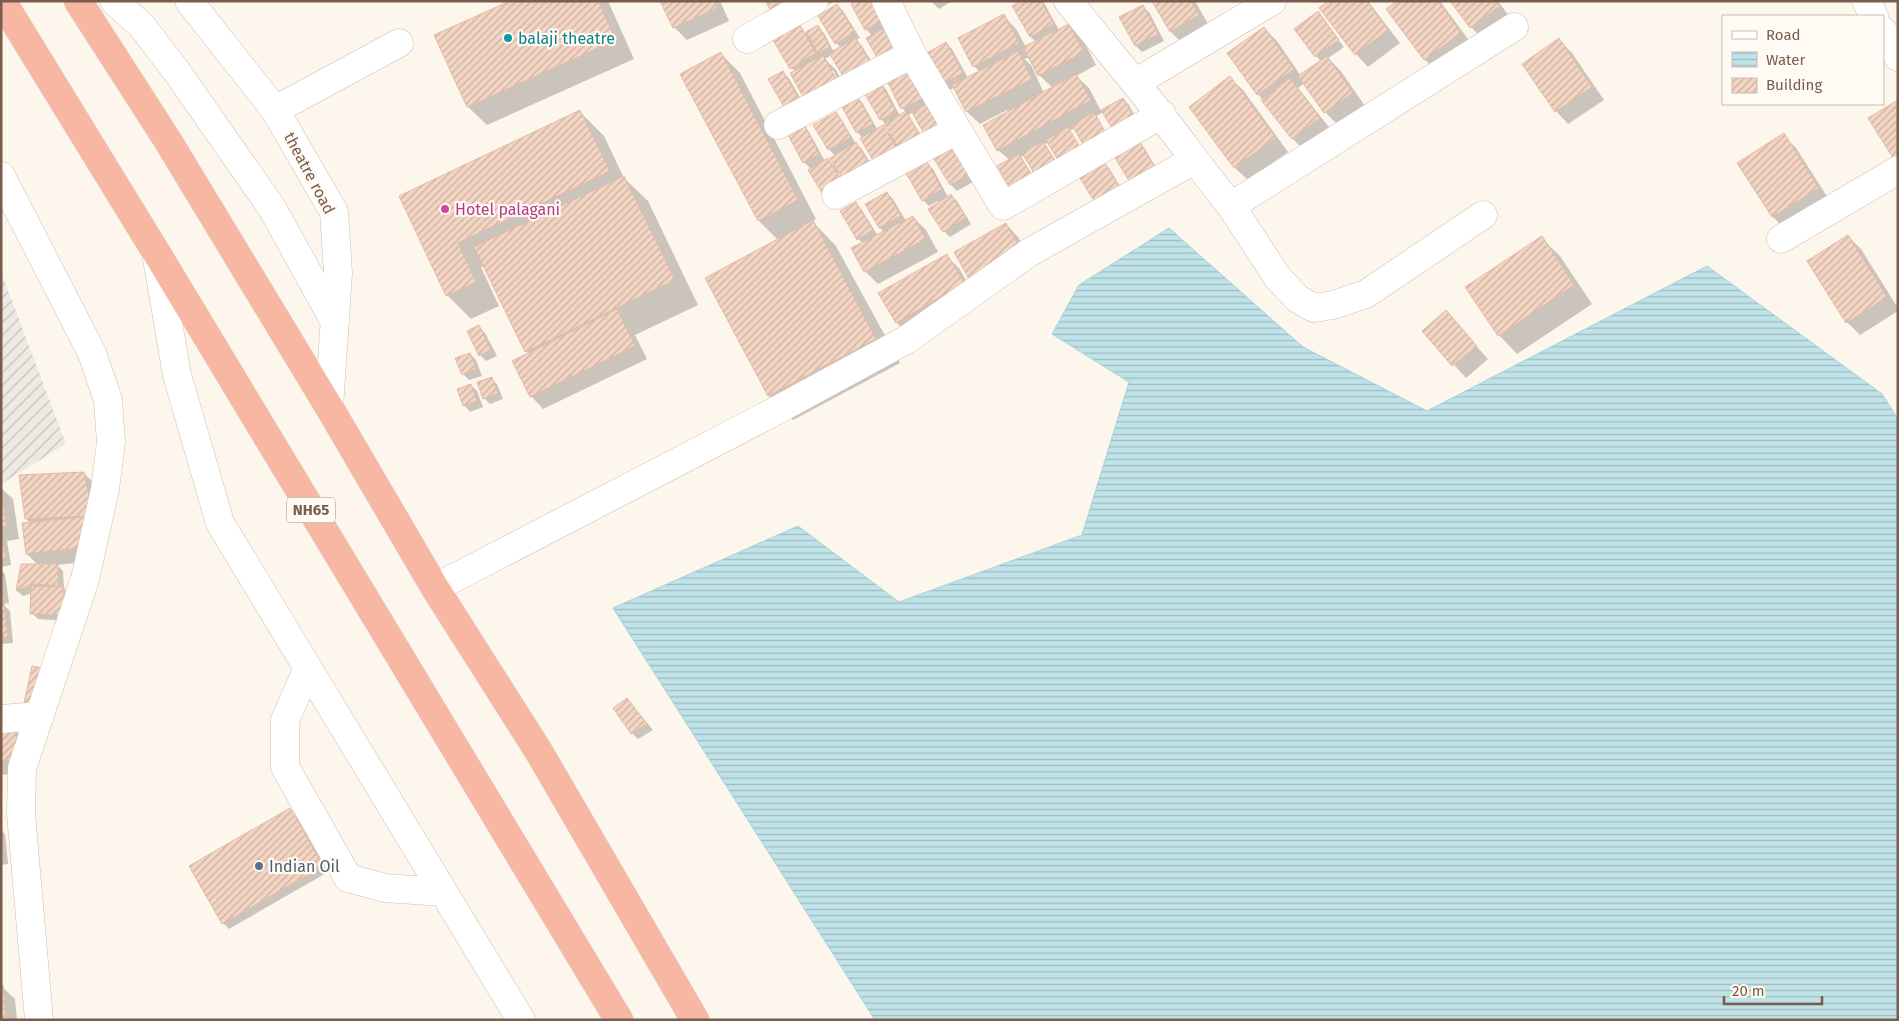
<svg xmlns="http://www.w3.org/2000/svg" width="1899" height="1021" font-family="'Fira Sans',sans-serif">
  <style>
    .industrial { fill: url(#industrial-furrows) }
    .water { fill: url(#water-rules); stroke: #a5d3da }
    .shadow { fill: #0003; fill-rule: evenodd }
    .building { fill: url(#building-hatch); stroke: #e6bba3 }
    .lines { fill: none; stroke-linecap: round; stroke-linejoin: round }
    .minor-casing { stroke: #d1beb0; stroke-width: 29 }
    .highway-casing { stroke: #dad1cd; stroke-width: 29 }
    .minor { stroke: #fff; stroke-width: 28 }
    .highway { stroke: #f7b7a3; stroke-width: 28 }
    .culture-dot { fill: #0f9aa8; stroke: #fffaf3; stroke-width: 2 }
    .hotel-dot { fill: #d1479c; stroke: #fffaf3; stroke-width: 2 }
    .service-dot { fill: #5c6f8a; stroke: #fffaf3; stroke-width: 2 }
    .labels { text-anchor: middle; stroke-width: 4.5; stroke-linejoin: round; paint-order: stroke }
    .shield { fill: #fffaf3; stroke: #a28b7f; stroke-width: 1 }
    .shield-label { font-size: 15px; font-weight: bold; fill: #7a5c4d }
    .culture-label { font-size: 16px; fill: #0d838f; stroke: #fffaf3; text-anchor: start }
    .street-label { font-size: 16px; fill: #7a5c4d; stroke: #fffaf3 }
    .hotel-label { font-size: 16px; fill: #b23c85; stroke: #fffaf3; text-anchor: start }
    .service-label { font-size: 16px; fill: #4e5e75; stroke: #fffaf3; text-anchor: start }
  </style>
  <defs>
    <pattern id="industrial-furrows" width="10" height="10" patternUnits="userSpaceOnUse" patternTransform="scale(1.25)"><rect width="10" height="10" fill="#efe9e4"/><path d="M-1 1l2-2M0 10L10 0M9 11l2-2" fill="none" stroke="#c7c0bb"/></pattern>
    <pattern id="water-rules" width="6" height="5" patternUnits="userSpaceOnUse" patternTransform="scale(1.25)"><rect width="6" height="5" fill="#bfe3e8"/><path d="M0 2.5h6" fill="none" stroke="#a0bbbe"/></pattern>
    <pattern id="building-hatch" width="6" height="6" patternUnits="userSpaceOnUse" patternTransform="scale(1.25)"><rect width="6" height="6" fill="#f3d5c3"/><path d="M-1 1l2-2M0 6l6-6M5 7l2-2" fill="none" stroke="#cab0a1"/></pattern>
  </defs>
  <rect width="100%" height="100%" fill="#fdf6ec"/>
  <path class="industrial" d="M1,272L66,444L1,484Z"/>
  <path class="water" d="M1169,228L1303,347L1427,411L1707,266L1882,394L1898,419V1020H875L613,608L798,526L899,602L1082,535L1129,382L1052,334L1079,285Z"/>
  <path class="shadow" d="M513,1H608L634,59L487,125L468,107Z
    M661,1H720L729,21L687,40L674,27Z
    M767,1H835L787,28Z
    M859,1L888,26L872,36L866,29Z
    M931,1H952L939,9Z
    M1023,1H1043L1059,30L1069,25L1082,38L1096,65L1076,76L1089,88L1101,111L1123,99L1129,105L1142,129L1104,112L1096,116L1113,144L1075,128L1069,131L1088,159L1049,142L1045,144L1063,172L1025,155L1021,157L1039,185L998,150L1008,113L1007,110L980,124L967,112L955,87L947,92L940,86L946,43L952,49L968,78L980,72L974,66L960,39L1004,16L1016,29L1026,47L1036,42L1031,37L1014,7ZM1030,57L1039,75L1053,88L1044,93L1031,65L1024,59Z
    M1154,1H1195L1211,29L1183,44L1171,32Z
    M1330,1H1368L1400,43L1368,67L1356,54Z
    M1399,1H1440L1473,46L1438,72L1425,60L1388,9Z
    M1452,1H1498L1511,19L1484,40L1471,27Z
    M837,5L843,11L860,38L856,40L862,46L878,72L832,55L825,59L836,70L851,98L856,96L862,102L877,129L882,127L892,136L887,126L881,119L880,83L886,89L900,116L906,112L902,108L888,80L933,102L908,115L928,146L898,149L863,138L857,132L842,102L791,68L799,26L806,33L818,27L824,33L834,52L841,48L836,43ZM830,70H833L843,89Z
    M1142,6L1149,12L1164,41L1142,52L1136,46L1121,18Z
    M1318,13L1344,47L1328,58L1340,70L1365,106L1338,125L1325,112L1305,83L1298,88L1332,131L1305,151L1293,139L1258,94L1264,28L1277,41L1301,76L1321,62L1296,29Z
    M1559,40L1572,53L1604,100L1568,124L1556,111Z
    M721,54L740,73L816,219L812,221L836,246L900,363L793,420L769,396L706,278L778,240L759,221L682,74Z
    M783,72L789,78L807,110L794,118Z
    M1230,78L1243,90L1288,152L1248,180L1235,168L1190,107Z
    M580,112L604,136L624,178L648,201L698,305L635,335L647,359L543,409L531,396L528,354L484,266L481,267L499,306L471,319L447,295L400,197Z
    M836,113L842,120L856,144L862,149L877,174L840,172L838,173L848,191L811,169L804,162L803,126L809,132L825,161L828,159L836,168L835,156L829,149Z
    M1783,135L1796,148L1830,201L1785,229L1773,217L1739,163Z
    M1139,143L1145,149L1162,178L1139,191Z
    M935,157L978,179L957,191L951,185Z
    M1103,162L1109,168L1126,196L1103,210Z
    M926,163L933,169L948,197L950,195L957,201L971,224L950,237L944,231L938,201L929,206L923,200Z
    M887,193L893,199L906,221L913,217L926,230L938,252L878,284L865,271L863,243L858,239L856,204L862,210L878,236L884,232L880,228L867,204Z
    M1006,224L1018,237L1034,265L956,253Z
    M1848,236L1861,249L1898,308V311L1860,335L1847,322L1809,261Z
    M1541,238L1560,256L1592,304L1517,354L1499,335Z
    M946,256L959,268L976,297L910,335L897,323L880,294Z
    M1446,312L1488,359L1466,378L1424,331Z
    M479,327L485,333L497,356L486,361L480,355Z
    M470,354L476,360L482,376L469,380L463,374Z
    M491,378L497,384L503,399L490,404L484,398Z
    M471,385L477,391L483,407L470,412L464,405Z
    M84,473L96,486L99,560L57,565L63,571L64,589L69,594V621L38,619L32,613V593L23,596L17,591L38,565L27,554L31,524L26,519Z
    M1,488L13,499L19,539L7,541L11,565L1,567Z
    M1,570L5,574L9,603L3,604L10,611L13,643L1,644Z
    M627,699L653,730L638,739L632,733Z
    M14,729L27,742L31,771L1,775V731Z
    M290,810L296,816L328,872L229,929L223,923Z
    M1,830L5,834L8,864L1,865Z
    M1,986L15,999L17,1020H1Z"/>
  <path class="building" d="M510,1H598L616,40L467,107L434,35Z
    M660,1H714L717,8L673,28Z
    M765,1H799L774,16Z
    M856,1H875L885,19L865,30L851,4Z
    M1021,1H1041L1054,24L1030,37L1012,6Z
    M1152,1H1191L1199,15L1170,32Z
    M1328,1H1367L1388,30L1355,55L1319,8Z
    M1397,1H1438L1461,33L1424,60L1386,9Z
    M1450,1H1496L1500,6L1470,28Z
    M837,4L855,32L835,44L818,16Z
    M1143,5L1158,34L1135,46L1119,17Z
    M1318,11L1339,40L1315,57L1294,29Z
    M1004,14L1019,43L973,67L958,38Z
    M1069,24L1084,52L1038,76L1023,47Z
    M800,25L816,53L790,69L773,40Z
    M818,25L830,47L818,53L806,32Z
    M889,26L903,50L880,63L866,38Z
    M1264,27L1294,69L1257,95L1227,53Z
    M856,38L872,66L846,81L829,53Z
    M1559,38L1592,87L1555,112L1522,64Z
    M946,42L963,73L939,86L922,56Z
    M1018,51L1032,79L966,112L952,85Z
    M721,52L798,200L758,221L680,74Z
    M823,55L839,84L806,102L790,73Z
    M1327,56L1353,93L1324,113L1298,76Z
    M912,66L928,96L901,109L886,79Z
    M783,71L802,104L787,112L768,79Z
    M1076,74L1091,100L997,151L983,125Z
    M1230,76L1276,138L1234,168L1189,107Z
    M1290,78L1320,118L1292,139L1261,100Z
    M880,82L896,112L880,120L863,91Z
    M856,94L873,124L856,133L840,103Z
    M1123,98L1137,122L1116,135L1101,110Z
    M935,99L950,126L927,139L912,112Z
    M1898,100V155L1893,158L1868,118Z
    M580,110L610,171L458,243L476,282L446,296L399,196Z
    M906,111L923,140L901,152L884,124Z
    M836,112L851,137L828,150L813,125Z
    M1094,112L1108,137L1086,150L1072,125Z
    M804,124L819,154L803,163L787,133Z
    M883,125L899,154L877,167L860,138Z
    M1068,127L1083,152L1061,165L1046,140Z
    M1784,133L1819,188L1772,217L1737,163Z
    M1043,141L1058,166L1037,178L1022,153Z
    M856,142L872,168L846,184L830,158Z
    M1140,142L1157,171L1132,186L1114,156Z
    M956,144L972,173L950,185L933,157Z
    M1019,154L1034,179L1012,191L997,166Z
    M828,158L843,184L824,196L808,170Z
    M1103,160L1121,190L1096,204L1078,175Z
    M927,162L942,189L922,201L906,173Z
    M624,176L675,280L525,352L474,247Z
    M887,192L901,216L879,228L865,204Z
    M951,194L966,217L943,232L928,209Z
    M856,202L873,230L857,240L840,211Z
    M913,216L926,239L864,272L851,248Z
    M813,220L876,339L768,396L705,278Z
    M1006,223L1022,252L970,281L954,252Z
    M1848,235L1887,297L1846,323L1807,261Z
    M1542,236L1574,285L1498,336L1465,287Z
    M947,254L964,283L896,323L878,293Z
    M617,309L635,346L530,397L512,361Z
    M1446,310L1477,346L1452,366L1422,331Z
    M479,325L491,350L479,356L467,331Z
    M470,353L476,369L462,375L455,358Z
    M492,377L498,393L483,399L477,382Z
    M471,384L477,401L463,406L457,389Z
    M84,472L93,516L25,519L19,475Z
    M1,492L7,527H1Z
    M93,516L87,547L26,554L22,523Z
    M1,532L6,559L1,560Z
    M21,564H58V586L34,584L16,591Z
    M31,586L64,587L63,615L30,614Z
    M4,603L8,637H1V604Z
    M32,666L48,669L41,706L24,703Z
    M627,698L647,724L631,734L613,708Z
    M15,728L19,759L1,761V729Z
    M290,808L323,866L222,924L189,866Z
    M1,985H3L6,1017L1,1018Z"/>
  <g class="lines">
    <g class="minor-casing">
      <path id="minor" d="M114,1L142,26L177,72L272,208L335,322
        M189,1L275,110L334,212L338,273L329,407
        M886,1L912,54L1003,206L1162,114
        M1068,1L1135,83L1272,1
        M1866,1L1874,16
        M1883,31L1898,57
        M747,39L814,1
        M1135,83C1169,123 1198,166 1231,206L1514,27
        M275,110L399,43
        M778,125L912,54
        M1,176L92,353L108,400L111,442L105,489L85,579L22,768L21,814L39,1020
        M836,195L957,130
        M1231,206L1278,278L1298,299L1314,308L1333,305L1366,294L1483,215
        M1781,239L1898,170
        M156,252L177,375L220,523L521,1020
        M435,588L766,416L906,340L1030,252L1194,160
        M308,668L285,720V767L348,878L385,888L443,892
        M1,719L40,716"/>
    </g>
    <g class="highway-casing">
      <path id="highway" d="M2,1L156,252L619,1020
        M78,1L168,141L329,407L435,588L539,752L695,1020"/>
    </g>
    <use href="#minor" class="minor"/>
    <use href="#highway" class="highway"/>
  </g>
  <circle class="culture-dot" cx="508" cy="38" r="5"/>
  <circle class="hotel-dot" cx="445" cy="209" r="5"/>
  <circle class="service-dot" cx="259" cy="866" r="5"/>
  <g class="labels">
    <rect class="shield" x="287" y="497.5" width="48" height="25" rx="4"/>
    <g class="shield-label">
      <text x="311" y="515">NH65</text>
    </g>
    <g class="culture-label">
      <text x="518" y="44">balaji theatre</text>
    </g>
    <g class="street-label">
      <text transform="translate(310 173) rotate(62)" y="6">theatre road</text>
    </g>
    <g class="hotel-label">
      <text x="455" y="215">Hotel palagani</text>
    </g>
    <g class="service-label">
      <text x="269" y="872">Indian Oil</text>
    </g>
  </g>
  <rect width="1899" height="1021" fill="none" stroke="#7a5c4d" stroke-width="5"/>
  <rect x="1722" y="15" width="162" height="90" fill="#fffaf3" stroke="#cabbb1"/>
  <rect x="1732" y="31" width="25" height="8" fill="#ffffff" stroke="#cabbb1"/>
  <text x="1766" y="40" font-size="15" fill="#7a5c4d">Road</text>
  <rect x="1732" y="52" width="25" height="15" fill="url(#water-rules)" stroke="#cabbb1"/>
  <text x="1766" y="65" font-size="15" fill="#7a5c4d">Water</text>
  <rect x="1732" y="78" width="25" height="15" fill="url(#building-hatch)" stroke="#cabbb1"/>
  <text x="1766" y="90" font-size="15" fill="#7a5c4d">Building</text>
  <path d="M1724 996v8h98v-8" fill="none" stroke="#7a5c4d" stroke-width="2.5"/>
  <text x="1732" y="996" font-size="15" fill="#7a5c4d" stroke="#fffaf3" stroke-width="4" paint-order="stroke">20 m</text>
</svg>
